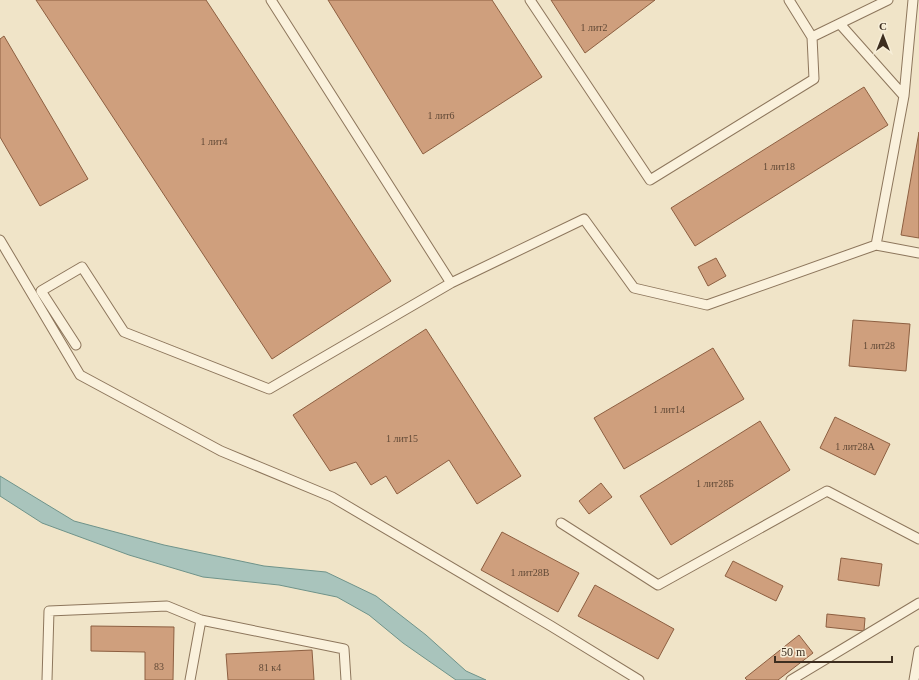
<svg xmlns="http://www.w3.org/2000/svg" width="919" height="680" font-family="'Times New Roman',serif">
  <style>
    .water { fill: #a9c4bc; stroke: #6f938a }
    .building { fill: #cf9f7d; stroke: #8d5f41 }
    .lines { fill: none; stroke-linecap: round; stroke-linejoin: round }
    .lane-casing { stroke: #8d765c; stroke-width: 11 }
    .lane { stroke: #faf1dc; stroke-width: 9 }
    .labels { text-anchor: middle; stroke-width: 3.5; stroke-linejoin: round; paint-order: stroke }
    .number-label { font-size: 10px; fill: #624a37 }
  </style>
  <rect width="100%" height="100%" fill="#f0e4c8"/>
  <path class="water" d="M0,476L74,521L164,545L264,566L326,572L376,596L426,635L466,671L486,680H456L403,643L369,615L337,597L279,585L203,577L129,555L42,523L0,496Z"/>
  <path class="building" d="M36,0H206L391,281L272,359Z
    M328,0H492L542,77L423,154Z
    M551,0H655L585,53Z
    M4,36L88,179L40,206L0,137V39Z
    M864,87L888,125L695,246L671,208Z
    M919,132V238L901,235Z
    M716,258L726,276L708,286L698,267Z
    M853,320L910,324L906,371L849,366Z
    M426,329L521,476L477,504L449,460L397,494L386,476L371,485L356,462L330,471L293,415Z
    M713,348L744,399L624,469L594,418Z
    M835,417L890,444L875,475L820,448Z
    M760,421L790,470L671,545L640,496Z
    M601,483L612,497L589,514L579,501Z
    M502,532L579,573L558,612L481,570Z
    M841,558L882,564L879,586L838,580Z
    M733,561L783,586L776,601L725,576Z
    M595,585L674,629L658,659L578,616Z
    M827,614L865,618L864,631L826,627Z
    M91,626L174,627L173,680H145V652L91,651Z
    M799,635L813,653L778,680H747L745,678Z
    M312,650L314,680H228L226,654Z"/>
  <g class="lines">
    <g class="lane-casing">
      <path id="lane" d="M271,0L451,283L584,219L634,288L707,305L876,245L919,253
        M530,0L650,180L814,79L812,37L888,0
        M789,0L812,37
        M840,24L904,96
        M0,240L80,375L221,451L332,497L551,626L639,680
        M876,245L904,96L913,0
        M76,345L41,291L82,267L124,332L269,389L451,283
        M561,523L658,585L827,491L919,539
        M201,620L344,649L346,680
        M47,680L49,611L167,606L201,620L190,680
        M791,680L919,603
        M914,680L919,651"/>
    </g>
    <use href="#lane" class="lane"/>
  </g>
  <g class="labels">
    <g class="number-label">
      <text x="594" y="31">1 лит2</text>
      <text x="441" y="119">1 лит6</text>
      <text x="214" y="145">1 лит4</text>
      <text x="779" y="170">1 лит18</text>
      <text x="879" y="349">1 лит28</text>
      <text x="669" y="413">1 лит14</text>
      <text x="402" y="442">1 лит15</text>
      <text x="855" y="450">1 лит28А</text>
      <text x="715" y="487">1 лит28Б</text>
      <text x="530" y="576">1 лит28В</text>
      <text x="159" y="670">83</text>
      <text x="270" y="671">81 к4</text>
    </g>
  </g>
  <g transform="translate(883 36)" stroke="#f7eed8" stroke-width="3" paint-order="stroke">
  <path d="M0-3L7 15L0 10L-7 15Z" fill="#3d2e20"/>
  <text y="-6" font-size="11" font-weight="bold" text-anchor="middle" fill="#3d2e20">С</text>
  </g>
  <path d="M775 656v6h117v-6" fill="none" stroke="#3d2e20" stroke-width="2"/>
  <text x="781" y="656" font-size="12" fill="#3d2e20" stroke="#f7eed8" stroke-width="3" paint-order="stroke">50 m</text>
</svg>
